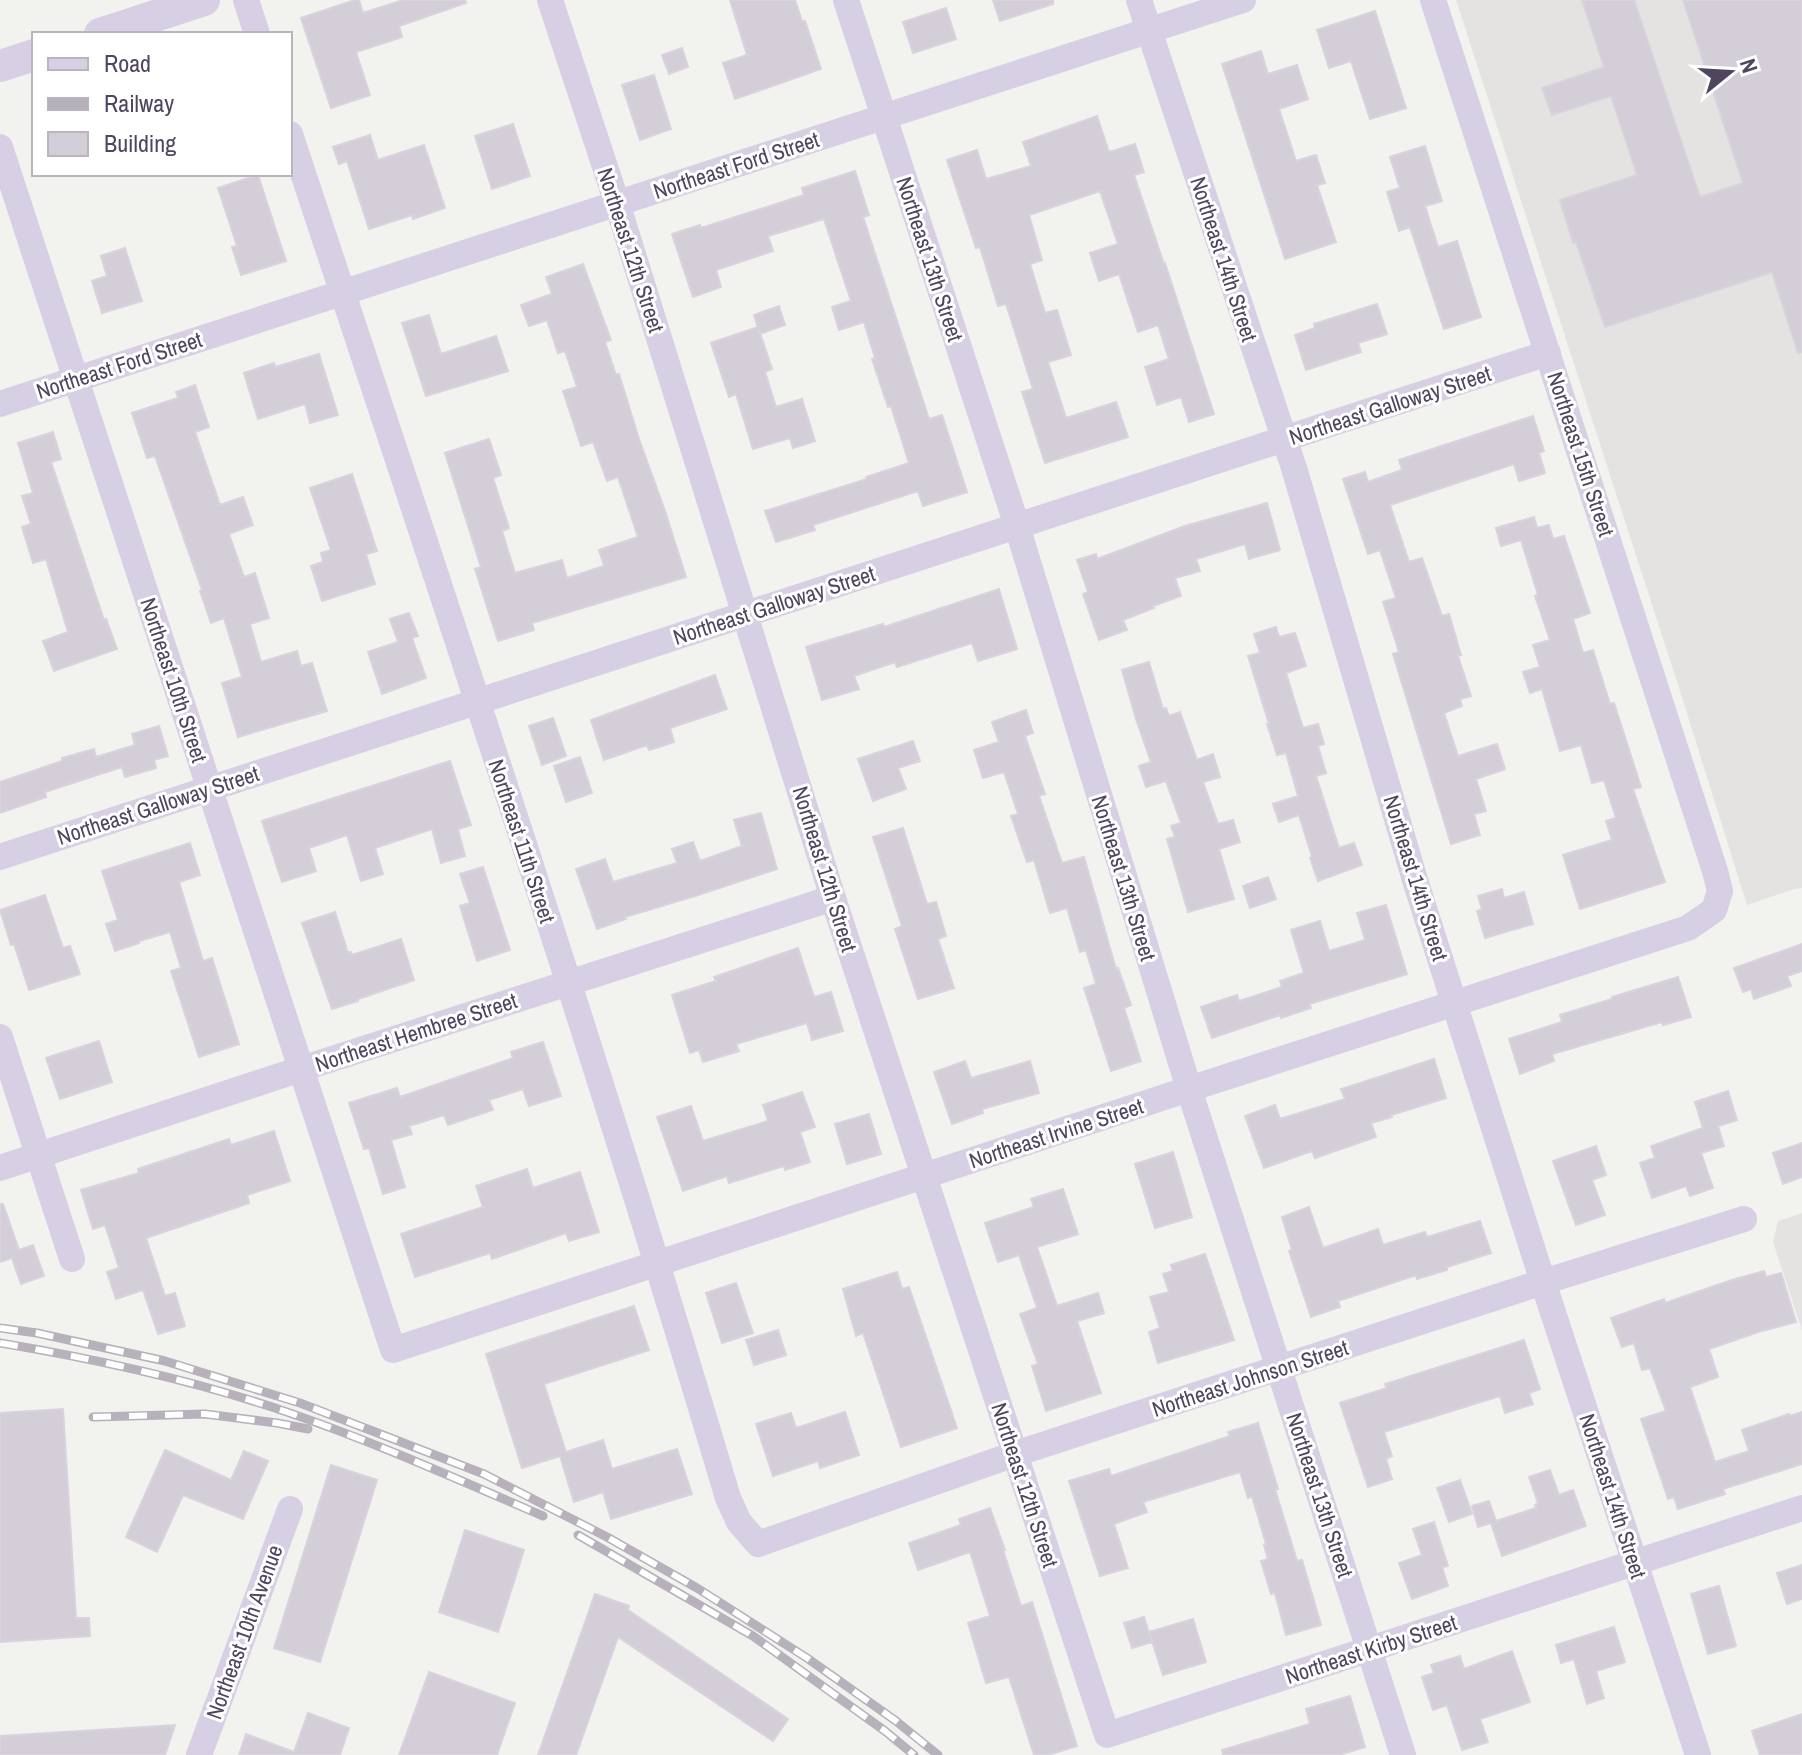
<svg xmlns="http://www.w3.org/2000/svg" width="1802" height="1755" font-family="'Archivo Narrow',sans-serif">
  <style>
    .education { fill: #e4e3e1 }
    .building { fill: #d4ced8; stroke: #d8d3dc; stroke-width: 2 }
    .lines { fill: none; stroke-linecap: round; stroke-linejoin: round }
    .minor { stroke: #d7cfe3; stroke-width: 26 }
    .tertiary { stroke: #d7cfe3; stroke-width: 32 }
    .rail-casing { stroke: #b6b1ba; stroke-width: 9 }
    .rail { stroke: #fff; stroke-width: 6; stroke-dasharray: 18; stroke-linecap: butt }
    .labels { text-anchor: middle; stroke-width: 6; stroke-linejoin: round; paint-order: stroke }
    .street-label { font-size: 22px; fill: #4f455f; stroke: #fff }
  </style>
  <rect width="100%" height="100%" fill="#f2f2ef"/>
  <path class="education" d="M1456,0H1802V888L1794,889L1747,905L1680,691Z
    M1802,1213V1330L1773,1242L1778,1221Z"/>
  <path class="building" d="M355,0H359L363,13L403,0H465L466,3L399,26L402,37L356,52L370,95L331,108L301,18Z
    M730,0H795L802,21H805L821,69L735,99L723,63L747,55Z
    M993,0H1053V4L1000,21Z
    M1582,0H1634L1700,197L1743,183L1683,0H1802V352L1798,353L1772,272L1605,327L1576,242L1573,243L1560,200L1637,175L1611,96L1552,115L1542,88L1604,67Z
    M946,8L956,39L913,53L903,22Z
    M1375,11L1406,108L1370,119L1351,61L1329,68L1317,30Z
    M682,48L688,67L669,74L662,55Z
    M1261,51L1268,74L1297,65L1308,99L1279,109L1296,161L1316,155L1325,183L1317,185L1336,242L1285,259L1222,64Z
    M654,75L671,129L640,140L622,85Z
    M1097,116L1109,152L1135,144L1144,172L1134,175L1164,264L1165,263L1214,414L1189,422L1181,397L1157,405L1145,367L1169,359L1158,325L1138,332L1119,274L1099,281L1090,253L1118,244L1100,191L1029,215L1042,260L1030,264L1045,313L1057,310L1071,355L1048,362L1066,418L1116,402L1128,437L1045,463L1022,392L1033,389L1006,304L998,306L980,247L976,248L947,160L977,150L986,179L1031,166L1023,142Z
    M513,124L530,176L492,189L475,136Z
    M370,135L378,160L424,145L445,208L413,219L412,215L369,229L347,161L339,164L333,147Z
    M1425,146L1442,201L1425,206L1438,247L1457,241L1481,317L1444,329L1410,227L1399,231L1387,192L1400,188L1390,157Z
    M855,171L869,215L863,217L929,419L942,415L967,492L923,506L918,491L813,525L815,530L776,542L765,511L867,479L866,477L909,463L891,406L888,407L872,359L875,358L864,322L839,330L832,307L851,301L824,219L768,236L773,251L716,270L721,287L693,297L672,234L700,225L701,228L804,195L802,188Z
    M258,175L286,261L241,275L232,247L237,246L218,188Z
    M125,248L142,301L102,313L92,281L107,276L101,256Z
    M583,264L611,340L605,342L616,375L619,374L639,439L664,508L686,577L532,623L534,630L498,641L475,569L481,567L445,453L489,439L501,475L493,478L509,528L502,531L515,573L562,560L567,578L604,566L599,550L638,537L618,477L607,481L593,442L581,446L563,391L577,387L565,351L558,353L547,320L529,326L521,305L552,294L546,277Z
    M1377,304L1387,334L1358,343L1361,352L1306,370L1295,335L1315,328L1314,324Z
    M779,306L785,325L760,334L754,315Z
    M429,315L441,354L496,336L508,371L426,396L402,323Z
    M758,327L772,369L765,372L776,407L802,399L815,441L793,448L790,438L753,449L736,394L729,397L711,343Z
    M319,354L338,415L310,423L305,404L258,419L244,373L274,363L275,367Z
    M195,385L209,427L195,432L220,505L243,497L253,525L229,534L244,577L255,573L269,618L250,624L261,662L297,651L301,666L312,663L327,711L238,737L222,683L242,677L224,618L211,623L200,591L202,590L155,456L147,458L132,413L178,398L176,392Z
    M1533,416L1544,451L1539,453L1545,473L1519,481L1514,464L1390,505L1409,562L1422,558L1442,616L1449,614L1461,655L1458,656L1471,696L1460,699L1462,706L1444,713L1458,756L1497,744L1505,769L1476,779L1486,811L1474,814L1480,835L1451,844L1393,654L1399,652L1383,602L1396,598L1380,550L1368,554L1343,479L1365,472L1368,482L1402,470L1399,460Z
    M53,432L61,459L51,462L104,620L106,619L117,649L54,671L43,641L68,632L46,559L33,563L22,527L31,524L22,496L33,493L18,443Z
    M352,474L377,551L366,554L375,584L322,601L311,566L323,562L321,553L331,550L310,488Z
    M1267,503L1280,550L1249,559L1245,544L1196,559L1200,571L1175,578L1181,596L1153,606L1154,608L1123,620L1127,630L1099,640L1083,594L1088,592L1077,560L1096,554L1097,559L1185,526Z
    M1534,517L1537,528L1549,525L1553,539L1564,536L1590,613L1573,619L1583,653L1593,650L1610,704L1614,703L1641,787L1633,789L1665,882L1580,909L1563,855L1612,840L1606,821L1616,818L1604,780L1592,783L1581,745L1560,751L1542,689L1530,693L1523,672L1540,667L1533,645L1550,640L1535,596L1538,595L1521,540L1501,546L1496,528Z
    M999,589L1017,649L978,661L972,643L897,667L895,662L854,676L859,689L822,700L806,647L883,624L884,627Z
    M409,613L418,636L412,638L426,678L382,694L368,652L398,642L390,619Z
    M1276,627L1279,637L1295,633L1306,666L1286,673L1303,728L1318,724L1324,744L1318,746L1326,773L1316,776L1339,848L1354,843L1362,865L1318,881L1310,858L1312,857L1299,815L1279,822L1273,804L1298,796L1286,753L1277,755L1267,724H1269L1248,656L1260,653L1254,634Z
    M1149,662L1163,709L1166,708L1169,716L1180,712L1197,760L1213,754L1220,777L1203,782L1218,824L1233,820L1240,842L1219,849L1234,899L1188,912L1167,839L1175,837L1171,826L1181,823L1166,781L1146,787L1139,766L1151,762L1136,719L1122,670Z
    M715,675L727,709L670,728L674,742L649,750L647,745L604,760L591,720Z
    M1026,710L1033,733L1025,736L1045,794L1039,796L1062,863L1084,857L1116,969L1118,968L1131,1005L1124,1008L1141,1061L1111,1071L1084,988L1096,984L1086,950L1080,952L1067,908L1050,913L1034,860L1027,862L1011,816L1018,814L1004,772L983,778L974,750L999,742L992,722Z
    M553,718L566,756L542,765L529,726Z
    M159,726L168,756L154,760L156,768L125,777L122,767L45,792L46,797L0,813V782L62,761V758L94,749L96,757L135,745L132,734Z
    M913,741L920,761L898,768L906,789L873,801L858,759Z
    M580,757L592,793L566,802L554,766Z
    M450,761L471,825L458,829L465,856L441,863L432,829L375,848L383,874L361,881L347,835L309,848L316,871L282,882L262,821Z
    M761,813L777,869L695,896L625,917L626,919L597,929L576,869L605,859L613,882L677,863L672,849L693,842L700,861L742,846L734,820Z
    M903,828L927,904L936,902L946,936L938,939L954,988L918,999L895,929L902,926L873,837Z
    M190,843L200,875L179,882L203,961L212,958L239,1044L199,1057L171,971L181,968L170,932L139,941V943L115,951L106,924L118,920L102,871Z
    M483,867L510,950L477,961L460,906L470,903L460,874Z
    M1268,877L1276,899L1250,908L1243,886Z
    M1502,889L1504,898L1524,892L1533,924L1485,938L1477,911L1482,909L1478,896Z
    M45,895L63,948L70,946L80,974L29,990L14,944L11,945L0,910Z
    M1386,905L1407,974L1309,1004L1311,1008L1281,1018L1280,1015L1212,1038L1201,1007L1237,995L1239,1001L1282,987L1280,981L1304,973L1291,930L1320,921L1329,951L1365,940L1357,913Z
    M335,912L348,953L351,952L352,955L401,939L414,980L358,999V1001L332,1009L302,923Z
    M1802,944V971L1787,976L1791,986L1754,999L1751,989L1743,992L1734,968Z
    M798,948L814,997L831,992L843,1031L812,1040L807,1023L736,1044L739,1051L703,1062L699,1050L690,1053L672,995L716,981L714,977Z
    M1678,977L1691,1017L1663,1025L1662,1022L1552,1054L1554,1061L1520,1074L1509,1039L1562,1022L1560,1015L1612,999V997Z
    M99,1041L112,1082L60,1099L46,1058Z
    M543,1042L561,1096L529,1106L523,1089L489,1100L493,1110L448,1125L444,1115L409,1126L412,1134L391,1140L405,1187L383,1194L369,1148L364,1149L349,1103L397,1088L400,1097L513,1058L511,1052Z
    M1434,1059L1446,1098L1391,1115L1392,1117L1371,1123L1376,1137L1315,1158L1312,1151L1264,1168L1245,1116L1275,1105L1280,1119L1345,1099L1341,1089Z
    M965,1061L971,1078L1030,1061L1039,1093L982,1109L983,1113L952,1124L934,1072Z
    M1728,1091L1737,1120L1718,1126L1724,1146L1701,1153L1713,1188L1690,1196L1686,1186L1652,1198L1640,1163L1655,1158L1651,1146L1703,1128L1695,1102Z
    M802,1092L815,1127L800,1132L810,1162L785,1170L784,1166L729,1183L727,1176L683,1191L657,1117L691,1106L703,1141L768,1121L763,1105Z
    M869,1114L881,1154L847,1164L835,1124Z
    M274,1131L290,1181L247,1195L249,1203L146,1238L165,1296L175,1293L185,1326L158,1334L143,1290L116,1299L107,1272L119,1268L105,1225L93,1229L81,1190L139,1173L138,1169L229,1139L231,1145Z
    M1802,1143V1177L1783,1184L1773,1153Z
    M1596,1146L1606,1175L1592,1180L1605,1215L1576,1225L1553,1161Z
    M1173,1152L1192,1217L1155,1228L1135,1164Z
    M527,1169L533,1188L580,1172L599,1232L569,1241L566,1233L492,1259L490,1253L415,1277L401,1234L483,1207L476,1186Z
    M1063,1189L1078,1234L1037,1247L1057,1306L1098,1293L1104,1313L1077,1321L1101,1393L1046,1411L1032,1366L1038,1364L1020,1314L1037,1308L1019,1255L998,1262L985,1223L1034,1207L1031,1199Z
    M0,1204H3L19,1250L33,1245L44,1276L21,1284L12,1258L0,1262Z
    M1309,1207L1323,1248L1378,1229L1383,1245L1425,1232L1427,1237L1480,1221L1491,1253L1447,1267V1270L1417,1279L1416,1275L1338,1301L1340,1307L1311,1317L1289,1251L1292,1250L1282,1217Z
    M1205,1254L1234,1340L1158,1363L1149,1332L1160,1328L1150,1297L1169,1292L1163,1274L1173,1271L1171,1265Z
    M1764,1271L1766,1277L1781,1273L1796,1322L1758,1332L1709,1349L1718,1377L1690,1387L1715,1462L1749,1451L1742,1430L1789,1414V1416L1802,1412V1464L1723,1489L1725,1494L1678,1509L1674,1497L1668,1499L1641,1419L1666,1411L1650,1368L1642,1370L1634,1343L1622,1347L1611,1318L1664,1299L1665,1303L1732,1280Z
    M897,1272L902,1289L909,1287L957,1428L901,1447L863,1333L856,1336L843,1289Z
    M736,1283L753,1333L722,1343L706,1293Z
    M634,1306L649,1350L544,1384L566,1452L603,1440L612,1469L677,1449L692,1494L611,1519L603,1492L574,1502L560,1456L522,1468L486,1354Z
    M778,1330L786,1355L754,1365L746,1340Z
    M1524,1340L1540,1389L1529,1393L1533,1404L1505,1413L1500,1396L1384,1432L1392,1456L1386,1459L1392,1479L1368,1487L1340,1403L1387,1388L1385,1384Z
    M63,1409L76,1618H89L90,1636L0,1642V1413Z
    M845,1412L859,1455L820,1468L818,1461L773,1476L756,1424L791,1413L796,1428Z
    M1258,1423L1278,1489H1275L1297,1561L1302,1560L1321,1625L1286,1635L1275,1593L1271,1594L1261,1561L1268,1559L1264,1545L1266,1544L1252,1496L1248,1498L1240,1472L1143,1502L1147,1512L1114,1524L1128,1568L1100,1576L1069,1481L1109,1469L1111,1476L1230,1436L1228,1432Z
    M165,1450L231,1480L244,1451L268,1461L243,1519L183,1495L157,1552L126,1537Z
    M331,1465L377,1480L320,1662L274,1648Z
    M1550,1470L1559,1495L1573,1490L1586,1526L1502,1556L1491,1523L1478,1527L1472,1506L1489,1501L1496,1521L1536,1508L1535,1505L1538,1503L1529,1477Z
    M1460,1480L1472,1514L1449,1522L1437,1488Z
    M990,1508L1005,1550H1003L1021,1606L1032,1602L1077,1746L1048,1755H1034L1009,1677L986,1683L968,1623L990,1616L970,1552L918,1570L909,1543L961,1525L959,1519Z
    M1434,1522L1448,1566L1442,1567L1448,1586L1412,1599L1399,1563L1422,1555L1413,1529Z
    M465,1530L524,1550L498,1632L439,1612Z
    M1802,1565V1599L1787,1604L1777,1573Z
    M1719,1586L1736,1646L1708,1654L1691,1594Z
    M595,1594L629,1606L628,1610L788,1719L773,1741L618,1637L576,1755H538Z
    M1144,1617L1152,1642L1132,1648L1124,1623Z
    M1193,1619L1206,1662L1163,1675L1149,1632Z
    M1614,1627L1625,1662L1596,1671L1604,1698L1587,1704L1574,1659L1561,1663L1556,1645Z
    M1512,1651L1530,1702L1480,1719L1488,1742L1462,1750L1447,1705L1433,1710L1422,1677L1434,1673L1431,1665L1460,1656L1464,1669Z
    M429,1672L515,1703L497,1755H399Z
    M1350,1696L1365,1747L1339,1755H1223L1222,1750L1310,1724L1306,1709Z
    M308,1713L349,1728L340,1755H239L246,1734L294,1752Z
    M1802,1714V1755H1760L1752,1731Z
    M175,1725L165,1755H0V1736Z"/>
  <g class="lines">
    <path class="minor" d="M246,0L257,34
      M550,0L617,203L833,898L1107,1735L1802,1508
      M846,0L1017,526L1189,1089L1403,1755
      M1139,0L1294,468L1415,880L1543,1282L1698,1755
      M290,134C440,587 592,1040 728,1498L739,1522L758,1544L1015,1454L1543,1282L1744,1219
      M0,147L393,1350L1189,1089L1688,928L1714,910L1720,891L1715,871L1433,0
      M0,404L1243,0
      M0,857L1548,353
      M0,1037L72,1259
      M0,1168L301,1069L833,898
      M199,1755L290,1509"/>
    <path class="tertiary" d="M100,34L204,0
      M0,66L34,55"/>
    <g class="rail-casing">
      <path id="rail" d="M0,1328L37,1333L165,1361L300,1403L484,1474L607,1537L697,1588L807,1658L896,1721L938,1755
        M0,1343C96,1359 192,1380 284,1411C372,1441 457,1479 543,1516
        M93,1417L205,1414L277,1423L308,1429
        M578,1535L753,1636L885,1731L914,1755"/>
    </g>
    <use href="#rail" class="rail"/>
  </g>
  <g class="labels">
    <g class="street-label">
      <text transform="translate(736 165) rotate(-18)" y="8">Northeast Ford Street</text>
      <text transform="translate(631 250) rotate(72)" y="8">Northeast 12th Street</text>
      <text transform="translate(930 259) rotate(72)" y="8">Northeast 13th Street</text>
      <text transform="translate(1224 259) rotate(72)" y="8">Northeast 14th Street</text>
      <text transform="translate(119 365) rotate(-18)" y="8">Northeast Ford Street</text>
      <text transform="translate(1390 405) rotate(-18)" y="8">Northeast Galloway Street</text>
      <text transform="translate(1581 454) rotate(72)" y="8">Northeast 15th Street</text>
      <text transform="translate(774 605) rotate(-18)" y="8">Northeast Galloway Street</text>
      <text transform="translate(174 680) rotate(72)" y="8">Northeast 10th Street</text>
      <text transform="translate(158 805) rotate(-18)" y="8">Northeast Galloway Street</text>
      <text transform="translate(522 841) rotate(72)" y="8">Northeast 11th Street</text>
      <text transform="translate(825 869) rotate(73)" y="8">Northeast 12th Street</text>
      <text transform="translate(1124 878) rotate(73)" y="8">Northeast 13th Street</text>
      <text transform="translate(1416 878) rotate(73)" y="8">Northeast 14th Street</text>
      <text transform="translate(416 1032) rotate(-18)" y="8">Northeast Hembree Street</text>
      <text transform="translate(1056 1133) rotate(-18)" y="8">Northeast Irvine Street</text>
      <text transform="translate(1250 1378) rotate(-18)" y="8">Northeast Johnson Street</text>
      <text transform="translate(1025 1485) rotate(72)" y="8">Northeast 12th Street</text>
      <text transform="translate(1320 1495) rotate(72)" y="8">Northeast 13th Street</text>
      <text transform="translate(1613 1496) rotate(72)" y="8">Northeast 14th Street</text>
      <text transform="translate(244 1632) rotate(-70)" y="8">Northeast 10th Avenue</text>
      <text transform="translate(1371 1649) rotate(-18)" y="8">Northeast Kirby Street</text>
    </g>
  </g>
  <rect x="32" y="32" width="260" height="144" fill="#ffffff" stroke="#b9b5bf" stroke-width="2"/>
  <rect x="48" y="58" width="40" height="12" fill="#d7cfe3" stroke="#b9b5bf" stroke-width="2"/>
  <text x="104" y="72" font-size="24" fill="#4f455f">Road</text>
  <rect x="48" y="98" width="40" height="12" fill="#b6b1ba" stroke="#b9b5bf" stroke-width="2"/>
  <text x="104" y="112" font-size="24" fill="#4f455f">Railway</text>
  <rect x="48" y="132" width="40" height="24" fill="#d4ced8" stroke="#b9b5bf" stroke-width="2"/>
  <text x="104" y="152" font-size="24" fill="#4f455f">Building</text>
  <g transform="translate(1730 72) rotate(72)" stroke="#ffffff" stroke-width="6" paint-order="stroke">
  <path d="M0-6L14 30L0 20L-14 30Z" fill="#4f455f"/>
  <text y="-12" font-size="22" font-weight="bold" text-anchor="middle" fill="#4f455f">N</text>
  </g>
</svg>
